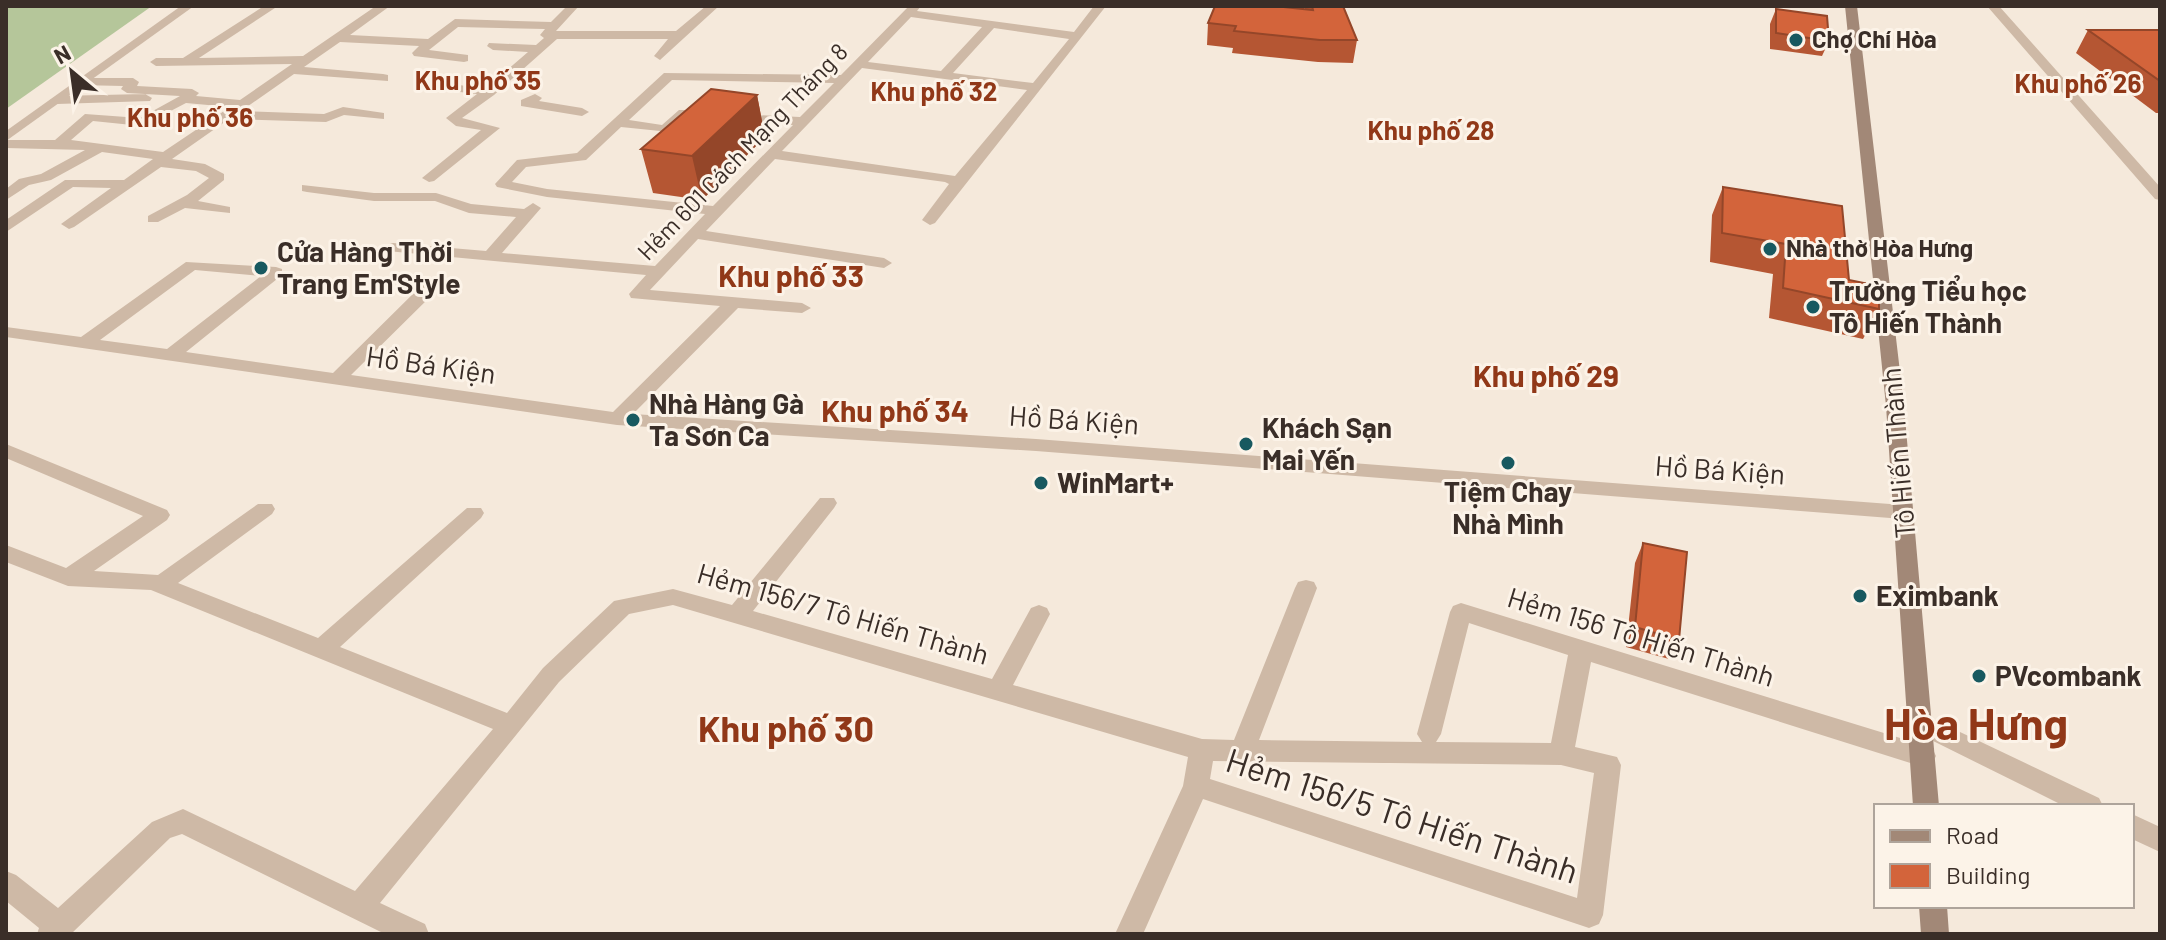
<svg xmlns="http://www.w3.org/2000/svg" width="2166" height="940" font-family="Barlow,sans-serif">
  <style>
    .green { fill: #b5c69a }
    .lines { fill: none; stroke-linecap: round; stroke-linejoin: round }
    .minor { fill: #ceb9a6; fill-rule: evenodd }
    .tertiary { fill: #ceb9a6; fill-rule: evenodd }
    .secondary { fill: #a28877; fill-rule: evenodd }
    .wall { fill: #b55633 }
    .shaded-wall { fill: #944629 }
    .building { fill: #d3643b; stroke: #944629; stroke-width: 2 }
    .poi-dot { fill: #185960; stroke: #fcf3e8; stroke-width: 3 }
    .labels { text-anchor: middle; stroke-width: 6; stroke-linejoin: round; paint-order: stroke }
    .far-poi-label { font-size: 24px; font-weight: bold; fill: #3a2e28; stroke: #fcf3e8; text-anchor: start }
    .far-street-label { font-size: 24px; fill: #3a2e28; stroke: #fcf3e8 }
    .far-neighbourhood-label { font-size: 26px; font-weight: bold; fill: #913818; stroke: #fcf3e8 }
    .poi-label { font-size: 28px; font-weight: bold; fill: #3a2e28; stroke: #fcf3e8; text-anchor: start }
    .street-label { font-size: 28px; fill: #3a2e28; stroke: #fcf3e8 }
    .neighbourhood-label { font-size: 30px; font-weight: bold; fill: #913818; stroke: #fcf3e8 }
    .near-street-label { font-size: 34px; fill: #3a2e28; stroke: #fcf3e8 }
    .near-neighbourhood-label { font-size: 36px; font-weight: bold; fill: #913818; stroke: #fcf3e8 }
    .near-district-label { font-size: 44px; font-weight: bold; fill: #913818; stroke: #fcf3e8 }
  </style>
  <rect width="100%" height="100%" fill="#f5e9db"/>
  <path class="green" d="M6,6H152L6,109Z"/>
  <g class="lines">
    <path class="minor" d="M264,6H278L199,58L303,56L376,6H390L350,35L428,39L455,19L551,22L567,6H579L556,31H676L706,6H719L660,60L654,56L668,39H557L494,95L462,118L500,128L434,181L429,182L422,178L481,130L456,126L446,118L477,94L426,88L420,84L421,81L486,88L528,52L493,50L487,46L489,43L536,45L544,38L540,35L545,29L458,27L429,50L468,55V61L464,62L414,56L412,53L419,46L340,42L304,67L383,74L388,75V81L294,74L241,111L324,114L343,107L384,113V119L344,115L326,122L229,119L172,159L205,164L224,174V180L198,201L230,207V213L185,208L158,222H148V216L187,195L209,178L196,171L161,167L74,227L69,229L61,224L111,188L73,187L6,232V220L65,180H124L153,159L102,152L51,180L29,185L6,200V189L19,179L41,174L85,150L6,148V140H55L85,114L140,118L180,96L127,93L121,89L123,86L78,85L77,82L83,78H133L139,82L137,86L192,89L199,93L196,96L240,100L292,64L156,66L150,62L156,58H183ZM186,103L230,107L163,152L71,140L93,121L142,126Z
      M909,6H921L917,11L1074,32L1094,6H1106L935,223L930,225L922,220L949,184L945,182L775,159L706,231L884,258L892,263L884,268L698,239L650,290L802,303L811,308L802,313L738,308L633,414L1036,439L1903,505L1910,507L1913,512L1910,517L1903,519L1036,451L617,425L6,337V327L81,337L186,262L276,267L282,269V275L186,352L333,373L423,284L429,283L437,288L435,292L351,375L613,412L720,306L631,298L629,294L646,275L387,251V245L393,243L486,251L516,217L469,213L435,201H374L307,192L302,191V185L374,193H436L471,204L524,209L533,203L541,208L502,253L655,266L705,214L547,197L497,187L495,184L517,160L577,153L664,73L841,75ZM911,17L982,27L941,71L868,62ZM994,28L1069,39L1033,83L953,73ZM862,68L1027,90L955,176L782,151ZM672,80L834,83L800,117L731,114L729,117L736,121L793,125L713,206L547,189L512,182L526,167L586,160L621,127L670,132L689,116V110H679L662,125L629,120ZM195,270L261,276L167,349L100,340Z
      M1987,6H1999L2160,187V200L2155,199Z
      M145,94L152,98L150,101L57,104L50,100L57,96Z
      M535,94L542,98L539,101L582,108L589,112L582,116L521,106V100Z
      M6,444L167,510L170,515L167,520L94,571L158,575L258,504H272L275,509L272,514L178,583L318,638L467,508H481L484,513L481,518L340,647L507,713L543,668L614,601L673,589L732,605L820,498H834L837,503L834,508L753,611L992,679L1031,608L1039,605L1047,608L1050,614L1013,685L1202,739L1234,740L1295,588L1298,582L1306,580L1314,582L1317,588L1259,740L1422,742L1417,734L1450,612L1453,606L1461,603L1923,745L1932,748L1936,756L1932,764L1923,767L1591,662L1575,747L1617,757L1621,765L1603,915L1599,924L1589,928L1203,799L1143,934H1115L1183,786L1188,757L673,605L629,614L559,682L380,903L425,924L429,934H385L182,834L170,838L71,934H37L39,928L6,901V871L16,875L58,908L152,822L183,809L355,891L493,729L151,590L68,586L6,562V545L66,568L143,516L6,458ZM1469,623L1568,655L1551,743L1436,742L1441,734ZM1213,761L1561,765L1594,773L1577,898L1210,779Z
      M1920,713L2099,798L2103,806H2064L1911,730L1908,723L1911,716Z
      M2132,814L2160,827V852L2132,839Z"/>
    <path class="tertiary" d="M181,6H194L6,141V131Z"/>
    <path class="secondary" d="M1845,6H1857L1904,406L1939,806H1913L1886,406Z
      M1919,906H1947L1949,934H1921Z"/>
  </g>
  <path class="wall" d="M1304,6H1343L1357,40L1353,63L1318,62L1232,53L1233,48L1207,45L1208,23L1305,9Z
    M1776,9L1829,41L1822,56L1770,49V24Z
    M2088,30H2160V113H2156L2076,53Z
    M757,95L765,137L702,200L653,193L641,149Z
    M1723,187L1849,280L1879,309L1863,339L1769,318L1773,274L1710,262L1712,215Z
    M1643,543L1679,640L1669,659L1626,647L1635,563Z"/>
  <path class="shaded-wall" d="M757,95L765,137L702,200L692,156Z"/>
  <path class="building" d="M1215,6H1274L1313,10L1312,6H1343L1357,40H1320L1234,31L1236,26L1208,23Z
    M1776,9L1827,16L1829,41L1776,33Z
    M2088,30H2160V81Z
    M711,89L757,95L692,156L641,149Z
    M1723,187L1842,206L1849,280L1879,286V309L1783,288L1786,244L1722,233Z
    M1643,543L1687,552L1679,640L1635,627Z"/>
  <g class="poi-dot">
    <circle cx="1796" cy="40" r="8"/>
    <circle cx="1770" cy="249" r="8"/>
    <circle cx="261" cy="268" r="8"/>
    <circle cx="1813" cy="307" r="8"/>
    <circle cx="633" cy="420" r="8"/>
    <circle cx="1246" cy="444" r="8"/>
    <circle cx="1508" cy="463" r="8"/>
    <circle cx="1041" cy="483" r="8"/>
    <circle cx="1860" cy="596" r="8"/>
    <circle cx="1979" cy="676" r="8"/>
  </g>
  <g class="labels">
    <g class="far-poi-label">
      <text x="1812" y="48">Chợ Chí Hòa</text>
      <text x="1786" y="257">Nhà thờ Hòa Hưng</text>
    </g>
    <g class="far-street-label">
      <text transform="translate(743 152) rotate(-46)" y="8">Hẻm 601 Cách Mạng Tháng 8</text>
    </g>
    <g class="far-neighbourhood-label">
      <text x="478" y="90">Khu phố 35</text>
      <text x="2078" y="93">Khu phố 26</text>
      <text x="934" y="101">Khu phố 32</text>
      <text x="190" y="127">Khu phố 36</text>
      <text x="1431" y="140">Khu phố 28</text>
    </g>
    <g class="poi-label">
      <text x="277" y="262">Cửa Hàng Thời<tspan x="277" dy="32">Trang Em'Style</tspan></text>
      <text x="1829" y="301">Trường Tiểu học<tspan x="1829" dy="32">Tô Hiến Thành</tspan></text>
      <text x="649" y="414">Nhà Hàng Gà<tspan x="649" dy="32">Ta Sơn Ca</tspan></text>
      <text x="1262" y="438">Khách Sạn<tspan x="1262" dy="32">Mai Yến</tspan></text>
      <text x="1057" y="493">WinMart+</text>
      <text x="1508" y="502" text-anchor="middle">Tiệm Chay<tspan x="1508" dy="32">Nhà Mình</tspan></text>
      <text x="1876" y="606">Eximbank</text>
      <text x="1995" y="686">PVcombank</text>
    </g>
    <g class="street-label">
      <text transform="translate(431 365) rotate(8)" y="10">Hồ Bá Kiện</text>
      <text transform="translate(1074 420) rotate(4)" y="10">Hồ Bá Kiện</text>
      <text transform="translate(1898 453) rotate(-95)" y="10">Tô Hiến Thành</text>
      <text transform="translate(1720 470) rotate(4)" y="10">Hồ Bá Kiện</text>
      <text transform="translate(843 614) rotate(16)" y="10">Hẻm 156/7 Tô Hiến Thành</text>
      <text transform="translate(1641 637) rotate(17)" y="10">Hẻm 156 Tô Hiến Thành</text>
    </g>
    <g class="neighbourhood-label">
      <text x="791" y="287">Khu phố 33</text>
      <text x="1546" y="387">Khu phố 29</text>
      <text x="895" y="422">Khu phố 34</text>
    </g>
    <g class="near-street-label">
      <text transform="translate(1402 816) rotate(18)" y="12">Hẻm 156/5 Tô Hiến Thành</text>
    </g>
    <g class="near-neighbourhood-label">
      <text x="786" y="742">Khu phố 30</text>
    </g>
    <g class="near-district-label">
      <text x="1976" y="740">Hòa Hưng</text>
    </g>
  </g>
  <rect width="2166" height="940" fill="none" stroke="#3a2e28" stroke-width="16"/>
  <rect x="1874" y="804" width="260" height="104" fill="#fcf3e8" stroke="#aea49b" stroke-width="2"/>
  <rect x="1890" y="830" width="40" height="12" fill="#a28877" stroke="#aea49b" stroke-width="2"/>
  <text x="1946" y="844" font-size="24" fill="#3a2e28">Road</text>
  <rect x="1890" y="864" width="40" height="24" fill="#d3643b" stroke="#aea49b" stroke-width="2"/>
  <text x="1946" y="884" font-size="24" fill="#3a2e28">Building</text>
  <g transform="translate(72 72) rotate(331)" stroke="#fcf3e8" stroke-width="6" paint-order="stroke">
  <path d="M0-6L14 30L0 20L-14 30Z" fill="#3a2e28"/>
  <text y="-12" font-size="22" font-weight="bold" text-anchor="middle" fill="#3a2e28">N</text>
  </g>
</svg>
